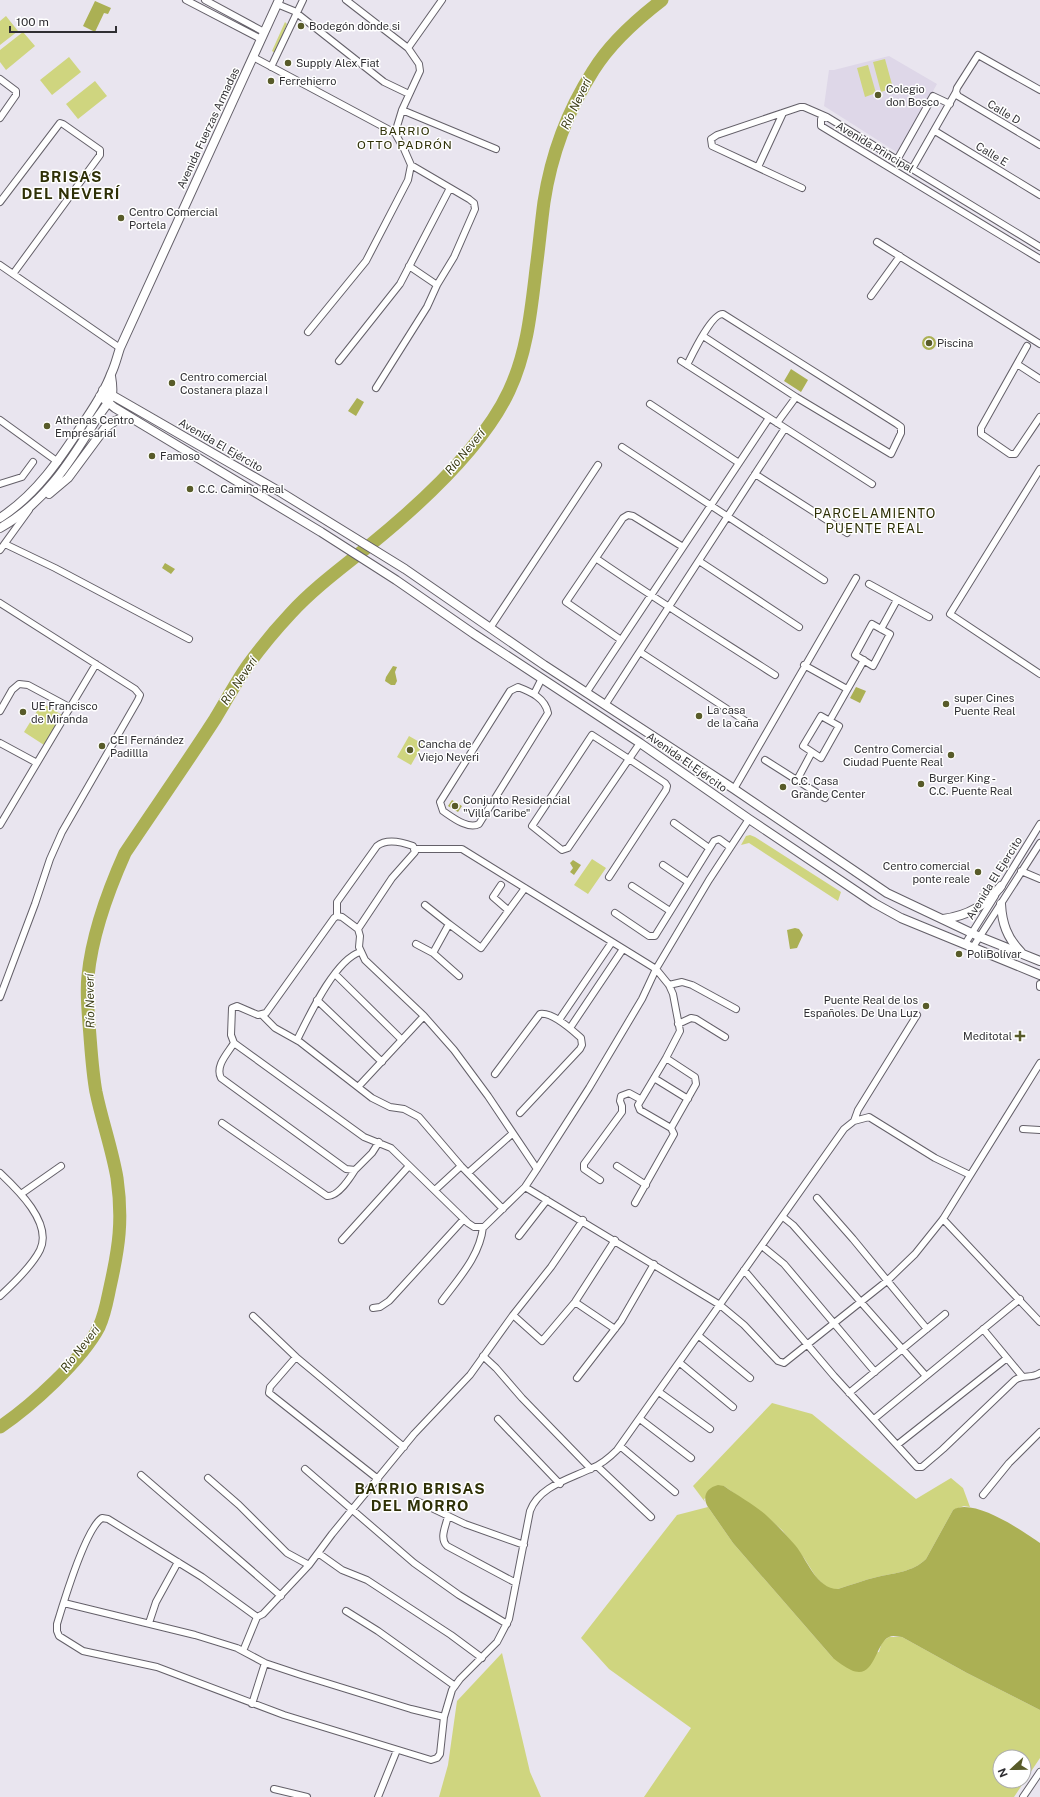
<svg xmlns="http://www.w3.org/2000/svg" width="1040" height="1797" font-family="'Public Sans',sans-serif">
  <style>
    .built { fill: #ded7e8 }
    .green { fill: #cfd57f; fill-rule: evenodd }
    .water { fill: #abb054 }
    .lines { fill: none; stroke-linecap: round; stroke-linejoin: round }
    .river { stroke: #abb054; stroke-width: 13 }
    .minor-casing { stroke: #646069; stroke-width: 8 }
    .tertiary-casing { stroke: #646069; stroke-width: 10 }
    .minor { stroke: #fff; stroke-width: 6 }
    .tertiary { stroke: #fff; stroke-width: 8 }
    .poi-dot { fill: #585b29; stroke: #fff; stroke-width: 1.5 }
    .labels { text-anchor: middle; stroke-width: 3; stroke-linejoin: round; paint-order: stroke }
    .poi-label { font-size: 11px; fill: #302f33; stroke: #fff; text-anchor: start }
    .street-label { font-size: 11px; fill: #302f33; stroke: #fff }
    .water-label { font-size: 12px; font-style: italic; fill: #3d3f18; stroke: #fff }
    .neighbourhood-label { font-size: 12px; letter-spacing: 1px; fill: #2e3006; stroke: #fff }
    .quarter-label { font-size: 13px; letter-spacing: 1px; fill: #2e3006; stroke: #fff }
    .district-label { font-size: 15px; font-weight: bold; letter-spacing: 1px; fill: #2e3006; stroke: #fff }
  </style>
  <rect width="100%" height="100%" fill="#e9e5ef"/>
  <path class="built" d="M889,56L937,84L898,153L824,106L829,70H834Z"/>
  <path class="green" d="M6,16L18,31L0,45V21Z
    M285,22L287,24L275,53L272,51Z
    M23,32L35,46L6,70L0,62V50Z
    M69,57L81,72L52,95L40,80Z
    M885,59L893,88L881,92L873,62Z
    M868,65L876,93L865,97L857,68Z
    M95,81L107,96L78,119L66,104Z
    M42,703L62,715L44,745L24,732Z
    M409,736L423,744L411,765L397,757Z
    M750,835L755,837L841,892L838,901L749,843L741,845L746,836Z
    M592,859L606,868L588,894L574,885Z
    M772,1403L812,1414L916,1499L951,1478L963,1488L970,1507L964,1506L953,1510L926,1559C913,1572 894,1573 877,1577C864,1580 851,1585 838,1589H831L825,1586L816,1577L804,1558L782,1530L765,1515L724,1486L704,1499L705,1502L693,1486Z
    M708,1507L733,1543L833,1658L879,1652L882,1642L889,1637H902L967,1673L1040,1710V1758L1014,1797H644L691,1728L609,1669L581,1638L677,1515ZM1000,1757H1024V1781H1000Z
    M502,1653L530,1772L541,1797H439L448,1765L457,1701Z"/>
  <path class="water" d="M95,1L111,8L108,14L104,13L95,32L83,26Z
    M922 343a7 7 0 1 1 14 0a7 7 0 1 1-14 0Z
    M791,369L808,380L801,392L784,381Z
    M357,398L364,402L356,416L348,411Z
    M165,563L175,569L171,574L162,568Z
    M393,666L397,667L395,672L397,681L395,685H391L385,681L386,677Z
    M856,687L866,691L860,703L850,698Z
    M452,800L462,806L458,812L448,806Z
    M573,860L581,865L574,875L570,872L573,868L570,863Z
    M795,928L799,929L803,935L797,948L790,949L787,930Z
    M718,1485L724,1486C738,1496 755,1505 767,1516C777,1525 786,1535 795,1545C807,1559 816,1589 838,1589C851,1585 864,1580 877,1577C894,1573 913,1572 926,1559L953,1510C973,1497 1023,1531 1040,1543V1710L967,1673L902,1637C898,1637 893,1635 889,1637C875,1643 875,1681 851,1670C845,1667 838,1662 833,1658L733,1543L708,1507C702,1497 706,1488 718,1485Z"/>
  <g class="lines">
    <path class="river" d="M0,1427C31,1406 82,1360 99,1327C105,1314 107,1301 110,1287C119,1247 123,1220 117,1178C112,1149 102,1121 96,1092C92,1070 91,1047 89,1024C88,1008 86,992 88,976C92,934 108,891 125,853C155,808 186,764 215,719C226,701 236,682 248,665C261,647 276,629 291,613C315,587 343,567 370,545C418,506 483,447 509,391C527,353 531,311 536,269C539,247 541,224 544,202C551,156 568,110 593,71C610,43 636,20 662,0"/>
    <g class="minor-casing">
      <path id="minor" d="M186,0L261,39
        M205,0L264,32
        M346,0L408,48L419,64L420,71L402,110L395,133
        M277,4L294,11L384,82L409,94
        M408,48L442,0
        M253,57L395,133L404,149L411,165L408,180L366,261L308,332
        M271,67L303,0
        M0,79L16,91V95L0,118
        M1040,90L978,55L957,88L956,92L958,96L1040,145
        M402,110L496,149
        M935,131L1040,195
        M897,160L933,96L950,104
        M758,167L783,113
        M912,169L956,92
        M802,188L712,146L711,139L717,135L800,107H804L827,117
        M0,202L60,123L63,124L100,150V155L13,274
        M877,242L1040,344
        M1040,247L827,117L821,119V126L1040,259
        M0,265L120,348
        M409,266L437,285
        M871,296L900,256
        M1027,346L981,428V434L1010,454H1015L1040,417
        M339,361L400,284L450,188
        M681,361L872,484
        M1017,364L1040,379
        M687,365C692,355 712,313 723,314L897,424L901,427V433L891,454L796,397L703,336
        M376,388L427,307L437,285L454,257L475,209L474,203L469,199L411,165
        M650,404L739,463
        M0,420L58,462
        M777,423L796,397
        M622,447L824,580
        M1040,469L950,614L1040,674
        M755,474L847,533
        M0,484L22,477L33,462
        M5,544L55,568L189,639
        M0,550L29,510
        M597,559C655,599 716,637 775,675
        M699,561L799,627
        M869,584L929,617
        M0,603L135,689L140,695L138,700L62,832L50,859L35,904L0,997
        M872,624L890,634L873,666L855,655Z
        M490,628L598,465
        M881,629L897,600
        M621,640L566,602L623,518L628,515L633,516L683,547
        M640,652L750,724
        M804,665L847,689
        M518,687C531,692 545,698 548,713L479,824C468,830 452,817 443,811L440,802L510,691Z
        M586,693L769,418
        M534,694L542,678
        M605,705L785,428
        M0,711L12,690L19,684L28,685L69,707
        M821,716L839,726L821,758L803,746Z
        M830,720L864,660
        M592,735L629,759L568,848L562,850L532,826Z
        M0,743L37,763
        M765,760L825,798
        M797,780L812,752
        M734,789L856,578
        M674,823L709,848
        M0,825L96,664
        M415,849H462L656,969L669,985L673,994L680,1031L666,1058L638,1105L640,1110L671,1128L674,1134L635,1203
        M663,865L688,882
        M1021,871L1040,879
        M609,877L666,790L667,786L665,783L629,759L640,743
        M501,885L493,897L508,910
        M632,886L670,911
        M1000,889L1040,824
        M425,905L449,924
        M615,913L649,936H655L714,841L719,839L730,847
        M337,916V902L377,846C387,838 402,842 413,846L415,852L392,878L358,929
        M416,944L433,953L459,976
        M965,944L995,896
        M973,947L1040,843
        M433,953L449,924L481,948L525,888
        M335,974L402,1040
        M1040,984V987
        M669,985L682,982L692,985L736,1009
        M317,1000L382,1062
        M262,1015L275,1028L300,1042L372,1098L390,1107L404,1109L419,1117L461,1166L503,1209
        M559,1020L612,942
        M678,1024L691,1018L696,1019L725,1037
        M570,1028L623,949
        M297,1040C309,1016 335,960 360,952
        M234,1043C227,1054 215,1066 221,1078L346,1169L355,1170L372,1153L379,1142
        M666,1058L695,1077L696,1084L671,1128
        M495,1074L540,1014C553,1012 572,1030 581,1038L582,1045L580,1049L520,1113
        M654,1078L688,1099
        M358,1087L424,1016
        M854,1121L858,1110L917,1015
        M222,1123L327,1196C338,1197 350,1178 355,1170
        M1023,1129L1040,1130
        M617,1166L646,1185
        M537,1169L488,1096L454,1050L424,1016L365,960L359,947L360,936L358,929L342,917L337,916L334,918L266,1013L258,1015L237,1006L232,1008L231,1035L234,1043L364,1137L391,1148L468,1223L474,1227H484L525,1187L537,1169L589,1088L642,999L656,969L709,880L749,819
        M0,1173C17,1189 53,1223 40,1250C33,1264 12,1285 0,1296
        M468,1173L512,1134
        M600,1180L584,1169V1164L622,1112V1106L620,1101L621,1096L629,1093L640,1099
        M525,1187L720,1305L744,1325L778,1361L784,1363L887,1281L915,1254L943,1219L1040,1063
        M435,1190L461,1166
        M21,1194L61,1166
        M817,1198L853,1239L927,1329
        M783,1217L793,1225L926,1376
        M943,1219L1040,1322
        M583,1220L551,1267L513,1315L470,1375L414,1434L332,1534L309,1565L263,1614L257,1617L202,1577L108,1519L102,1518C86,1528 63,1604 57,1624V1631L59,1636L83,1651L157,1667L284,1715L431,1760L437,1758L440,1754L444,1717L452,1690L460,1679L497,1642L509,1619L530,1511C539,1486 570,1479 592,1468C602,1464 610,1457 617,1450L844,1129L854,1121L869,1117L935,1158L970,1175
        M519,1236L547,1200
        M342,1240L409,1166
        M762,1246L784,1264L875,1372
        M744,1270L834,1376L917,1467H922L943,1449L1015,1380C1023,1374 1032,1379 1040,1373
        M442,1301C458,1279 480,1256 483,1227
        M575,1302L615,1329
        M373,1308L380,1307L389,1301L464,1219
        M513,1315L542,1341L575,1302L615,1240
        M253,1316L296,1357L404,1447
        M983,1329L1022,1376
        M699,1336L750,1378
        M483,1356L496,1368L522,1398L591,1469
        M296,1357L270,1387L269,1393L378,1479
        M680,1363L733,1407
        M577,1378L621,1321L654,1264
        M659,1392L710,1429
        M849,1393L945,1314
        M498,1419L560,1484
        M640,1419L691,1458
        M874,1419L1020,1299
        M897,1445L1007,1358
        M620,1446L675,1492
        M597,1466L651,1517
        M305,1469L414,1563L459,1595L507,1624
        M141,1475L281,1596
        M208,1478L239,1505L287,1553L309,1565
        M983,1495L1009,1463L1040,1432
        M417,1501L465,1524L524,1545
        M448,1516C446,1526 439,1538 447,1546L516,1583
        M318,1553L342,1570L367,1580L451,1635L482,1658
        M64,1603L195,1635L237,1648L265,1663L301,1675L411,1709L444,1717
        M346,1611L378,1631L455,1686
        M149,1623L156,1602L178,1562
        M243,1651L257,1617
        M252,1704L265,1663
        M274,1789L307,1797
        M378,1797L397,1750
        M1023,1797L1040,1772"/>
    </g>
    <g class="tertiary-casing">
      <path id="tertiary" d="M103,390L282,493L405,569L544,665L734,789L887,893L980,937L1040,961
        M100,396L115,408L321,532L396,580L474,634L640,743L749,819L874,903L901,918L1040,975
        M49,494L68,478L105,428L115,421L122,418L132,419
        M0,518C37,494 60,459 84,422C94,407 105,391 111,374C115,366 117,357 120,348L279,0
        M0,528C43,504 69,464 94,423C99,414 109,404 112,394C113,389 112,382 111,376
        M1001,904C1002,923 1007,938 1021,952
        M943,919C967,916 986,906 1001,886"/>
    </g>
    <use href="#minor" class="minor"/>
    <use href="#tertiary" class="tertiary"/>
  </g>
  <g class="poi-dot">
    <circle cx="301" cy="26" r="4"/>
    <circle cx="288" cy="63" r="4"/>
    <circle cx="271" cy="81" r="4"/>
    <circle cx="878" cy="95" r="4"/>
    <circle cx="121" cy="218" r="4"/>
    <circle cx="929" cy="343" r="4"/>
    <circle cx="172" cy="383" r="4"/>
    <circle cx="47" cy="426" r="4"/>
    <circle cx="152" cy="456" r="4"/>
    <circle cx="190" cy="489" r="4"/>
    <circle cx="946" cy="704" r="4"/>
    <circle cx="23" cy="712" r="4"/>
    <circle cx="699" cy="716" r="4"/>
    <circle cx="102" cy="746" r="4"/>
    <circle cx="410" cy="750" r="4"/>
    <circle cx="951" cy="755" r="4"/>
    <circle cx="921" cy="784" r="4"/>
    <circle cx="783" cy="787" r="4"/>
    <circle cx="455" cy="806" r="4"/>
    <circle cx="978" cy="872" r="4"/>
    <circle cx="959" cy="954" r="4"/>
    <circle cx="926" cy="1006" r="4"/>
    <path d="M1018 1030h4v4h4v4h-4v4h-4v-4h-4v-4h4z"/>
  </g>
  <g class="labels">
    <g class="poi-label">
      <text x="309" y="30">Bodegón donde si</text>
      <text x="296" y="67">Supply Alex Fiat</text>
      <text x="279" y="85">Ferrehierro</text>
      <text x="886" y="93">Colegio<tspan x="886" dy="13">don Bosco</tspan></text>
      <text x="129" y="216">Centro Comercial<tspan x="129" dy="13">Portela</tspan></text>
      <text x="937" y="347">Piscina</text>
      <text x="180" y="381">Centro comercial<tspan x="180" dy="13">Costanera plaza I</tspan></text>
      <text x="55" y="424">Athenas Centro<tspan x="55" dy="13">Empresarial</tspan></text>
      <text x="160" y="460">Famoso</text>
      <text x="198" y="493">C.C. Camino Real</text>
      <text x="954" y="702">super Cines<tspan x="954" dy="13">Puente Real</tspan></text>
      <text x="31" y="710">UE Francisco<tspan x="31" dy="13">de Miranda</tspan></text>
      <text x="707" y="714">La casa<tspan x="707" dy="13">de la caña</tspan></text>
      <text x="110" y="744">CEI Fernández<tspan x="110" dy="13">Padillla</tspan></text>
      <text x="418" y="748">Cancha de<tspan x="418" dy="13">Viejo Neveri</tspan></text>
      <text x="943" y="753" text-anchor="end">Centro Comercial<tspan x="943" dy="13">Ciudad Puente Real</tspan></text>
      <text x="929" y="782">Burger King -<tspan x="929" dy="13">C.C. Puente Real</tspan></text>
      <text x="791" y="785">C.C. Casa<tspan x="791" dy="13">Grande Center</tspan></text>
      <text x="463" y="804">Conjunto Residencial<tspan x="463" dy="13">"Villa Caribe"</tspan></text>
      <text x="970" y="870" text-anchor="end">Centro comercial<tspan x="970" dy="13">ponte reale</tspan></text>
      <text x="967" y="958">PoliBolívar</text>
      <text x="918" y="1004" text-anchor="end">Puente Real de los<tspan x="918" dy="13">Españoles. De Una Luz</tspan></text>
      <text x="1012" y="1040" text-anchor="end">Meditotal</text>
    </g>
    <g class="street-label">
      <text transform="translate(1004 112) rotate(31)" y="4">Calle D</text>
      <text transform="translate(208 128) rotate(-65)" y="4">Avenida Fuerzas Armadas</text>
      <text transform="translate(875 147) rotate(31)" y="4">Avenida Principal</text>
      <text transform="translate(992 154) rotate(31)" y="4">Calle E</text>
      <text transform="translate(221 445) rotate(30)" y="4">Avenida El Ejército</text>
      <text transform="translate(687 762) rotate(35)" y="4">Avenida El Ejército</text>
      <text transform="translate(994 878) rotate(-58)" y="4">Avenida El Ejercito</text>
    </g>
    <g class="water-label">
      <text transform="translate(576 104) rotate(-65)" y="4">Río Neverí</text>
      <text transform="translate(465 452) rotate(-50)" y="4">Río Neverí</text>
      <text transform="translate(239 681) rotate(-56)" y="4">Río Neverí</text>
      <text transform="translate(90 1001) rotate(-91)" y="4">Río Neverí</text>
      <text transform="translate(80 1349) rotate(-52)" y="4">Río Neverí</text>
    </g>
    <g class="neighbourhood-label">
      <text x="405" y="135">BARRIO<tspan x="405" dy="14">OTTO PADRÓN</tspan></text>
    </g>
    <g class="quarter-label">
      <text x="875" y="518">PARCELAMIENTO<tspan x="875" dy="15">PUENTE REAL</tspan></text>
    </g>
    <g class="district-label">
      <text x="71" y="182">BRISAS<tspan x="71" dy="17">DEL NEVERÍ</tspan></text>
      <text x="420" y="1494">BARRIO BRISAS<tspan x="420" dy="17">DEL MORRO</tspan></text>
    </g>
  </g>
  <g transform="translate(1012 1769) rotate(248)"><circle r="19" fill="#ffffff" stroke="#acacad"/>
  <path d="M0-3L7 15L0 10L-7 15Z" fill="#585b29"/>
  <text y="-6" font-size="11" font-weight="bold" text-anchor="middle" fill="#302f33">N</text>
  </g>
  <path d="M10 26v6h106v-6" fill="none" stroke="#302f33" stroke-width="2"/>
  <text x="16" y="26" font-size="12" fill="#302f33" stroke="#ffffff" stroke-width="3" paint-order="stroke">100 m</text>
</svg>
